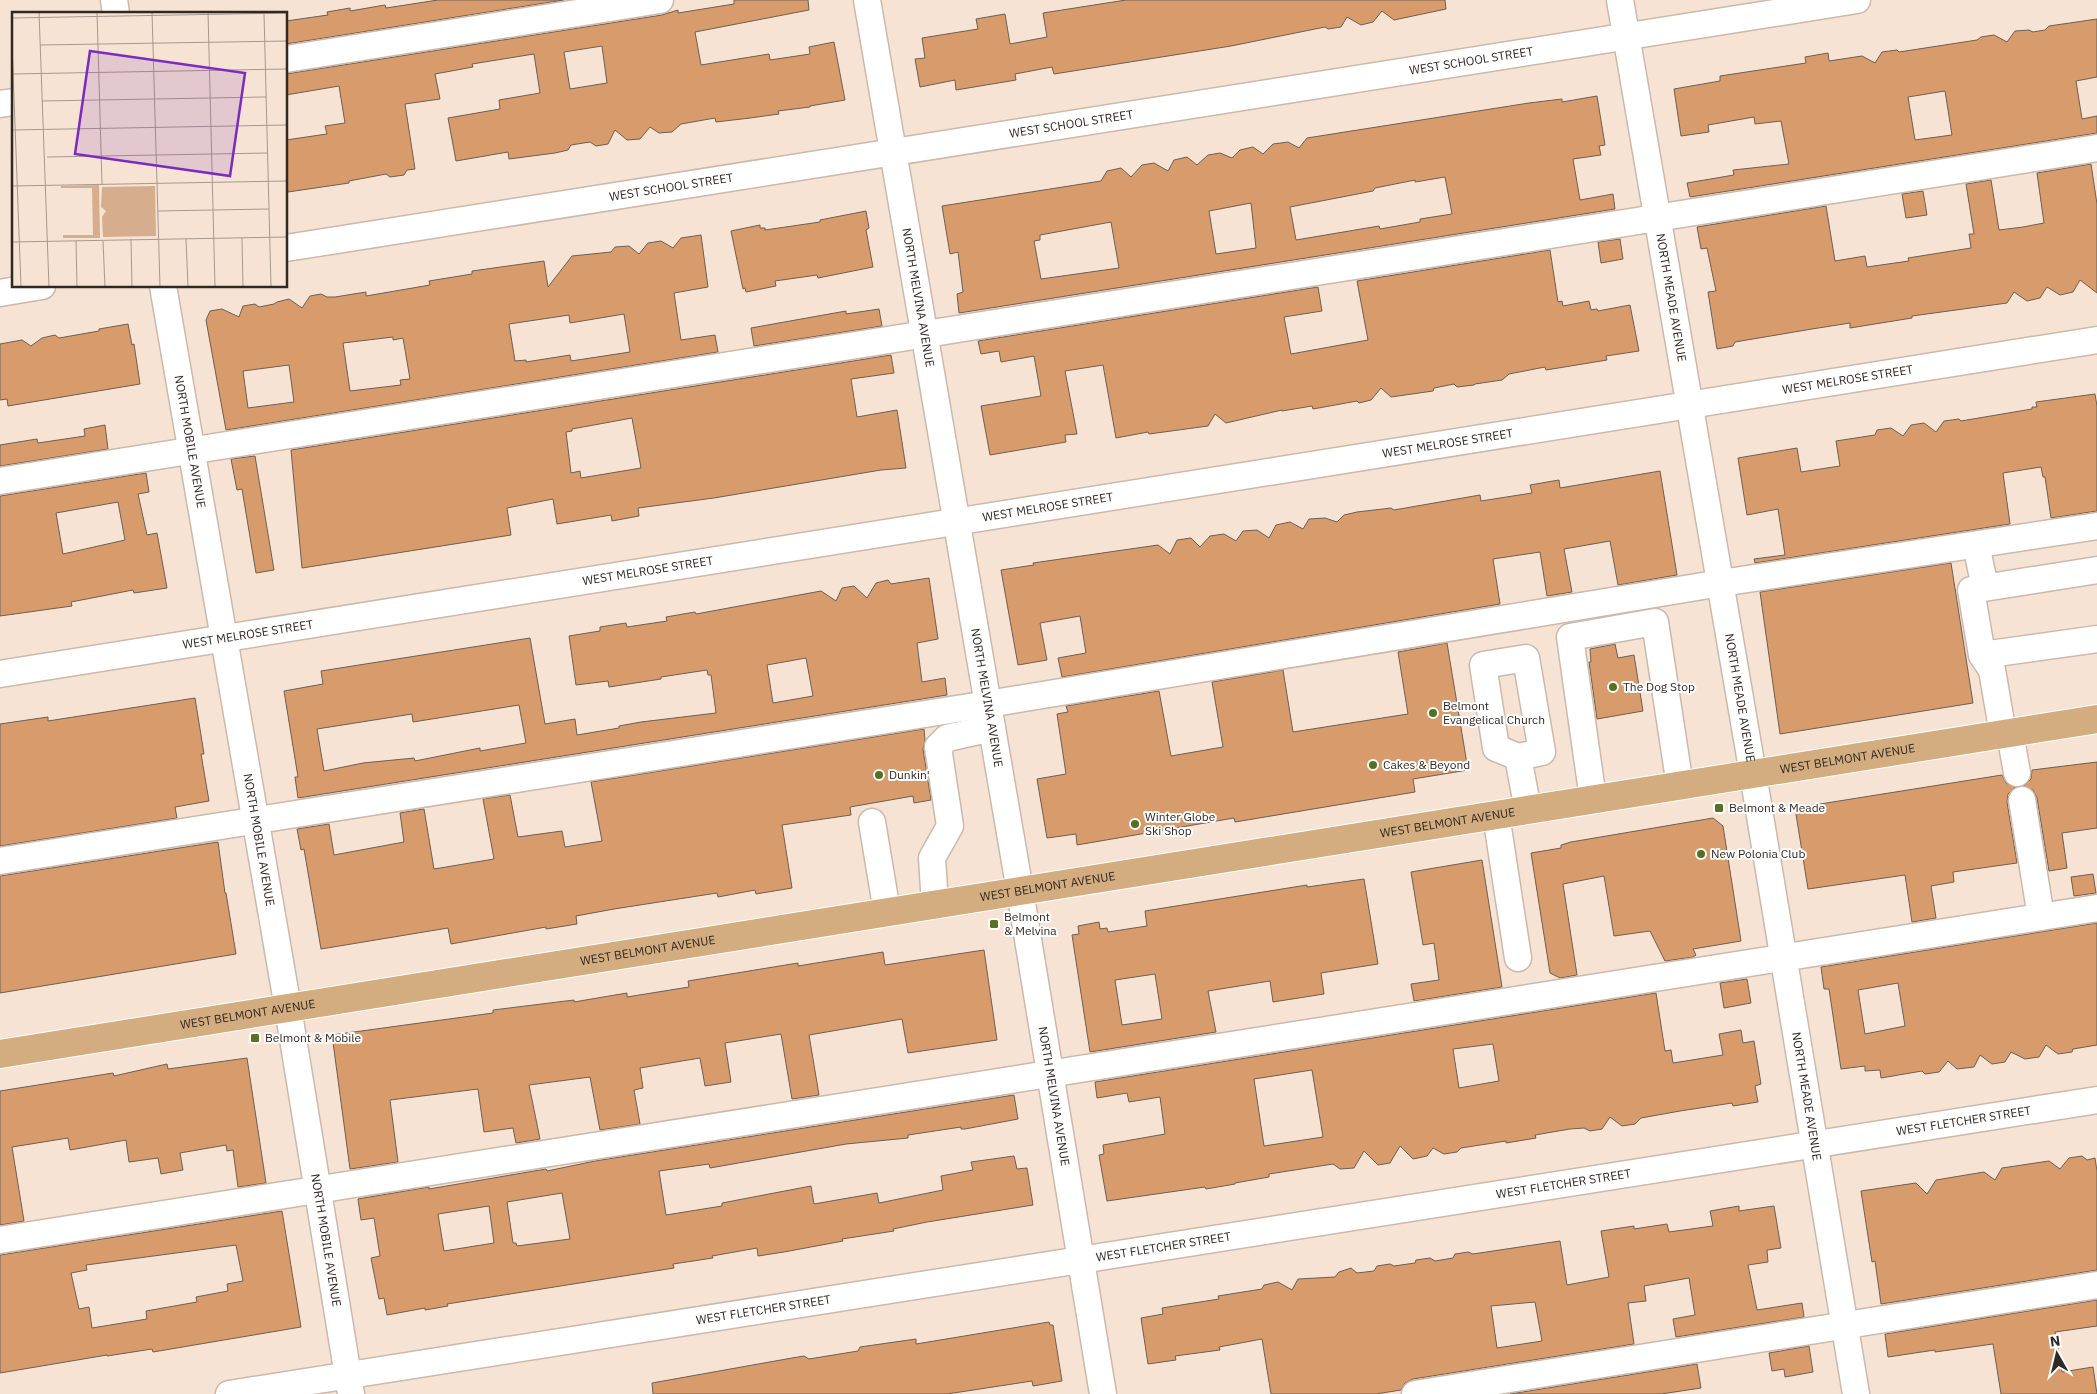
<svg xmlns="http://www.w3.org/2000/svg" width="2097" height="1394" font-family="'IBM Plex Sans',sans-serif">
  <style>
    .building { fill: #d89c6c; stroke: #6e5e52; fill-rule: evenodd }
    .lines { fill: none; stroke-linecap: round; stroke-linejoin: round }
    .minor-casing { stroke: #ccb9ab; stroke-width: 29 }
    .major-casing { stroke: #fff; stroke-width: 30 }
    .minor { stroke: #fff; stroke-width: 26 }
    .major { stroke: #d3ad7f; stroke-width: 28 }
    .poi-dot { fill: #577022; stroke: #fff; stroke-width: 2 }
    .labels { text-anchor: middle; stroke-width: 4; stroke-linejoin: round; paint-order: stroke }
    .street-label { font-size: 12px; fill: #302823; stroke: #fff }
    .poi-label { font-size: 12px; fill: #302823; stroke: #fff; text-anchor: start }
    .inset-road { fill: none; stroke: #a7988d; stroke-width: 1 }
    .view { fill: #7b2cbf; fill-opacity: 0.15; stroke: #7b2cbf; stroke-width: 2.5 }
    .inset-edge { fill: none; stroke: #302823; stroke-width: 2.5 }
  </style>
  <rect width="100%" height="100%" fill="#f6e3d4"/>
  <path class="building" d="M438,0H564L286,44V21L328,15L327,12L350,8V11L385,5L386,8Z
    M734,0H808L809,10L695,32L701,65L769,54L770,60L810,54L809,47L834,42L845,100L810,106V107L778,111L779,114L750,118L716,122L715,118L681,124L672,132L659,133L650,127L640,139L627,140L615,130L608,144L596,146L590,142L571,145L568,150L555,153L509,159L508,152L456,161L448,118L500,109L499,100L540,93L534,54L472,64L473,67L435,74L440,99L405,104L415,169L407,170L404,175L390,177L386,174L349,181V183L288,192L286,178V140L327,134L325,126L345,123L339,86L286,95V74L662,15L678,10V13L734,4ZM602,46L607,83L570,89L564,52Z
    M1126,0H1445L1446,9L1394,20L1382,11L1373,22L1361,25L1347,17L1341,27L1328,29L1325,27L1231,46L1054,74L1052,67L1015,74L1016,80L956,90L955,80L920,87L915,59L925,58L922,38L978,29L976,19L1005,14L1010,44L1047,37L1043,13Z
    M2097,19V77L2076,81L2082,119L2097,116V133L1690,197L1687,183L1734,175L1733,170L1789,164L1781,121L1755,124L1754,117L1708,125L1709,132L1681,136L1674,89L1720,81V76L1806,63L1805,57L1828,53L1829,61L1862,56L1875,63L1882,52L1897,50L1899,52L1977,40L1981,37L1994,35L2007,42L2015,31L2029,30L2033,32L2045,30L2049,26ZM1945,91L1952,135L1915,140L1908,97Z
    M1597,96L1605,145L1599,146L1601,155L1573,159L1580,200L1613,194L1615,209L959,313L957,294L963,292L958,252L950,254L942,206L1101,181L1107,171L1121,168L1131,177L1142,165L1154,163L1168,171L1174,160L1187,157L1197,165L1208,155L1220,153L1232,158L1240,150L1253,147L1263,154L1273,144L1288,142L1299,148L1307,138L1529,103L1562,99V102ZM1445,177L1452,214L1420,219V222L1380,229L1379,226L1296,240L1290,207L1373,191L1375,188L1415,180V182ZM1251,203L1256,248L1216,254L1209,211ZM1111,222L1119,268L1041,279L1034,241L1040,240V235Z
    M2091,164L2097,204V293L2080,280L2073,292L2060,295L2047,287L2040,298L2027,301L2014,292L2007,303L1912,316V318L1850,328V323L1812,329L1735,342L1733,346L1717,349L1708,292L1716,291L1707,248L1701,249L1697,227L1826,206L1835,261L1865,256L1867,267L1909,261L1908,258L1971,248L1969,234H1974L1966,184L1991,180L1999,230L2023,227L2044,223L2037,173Z
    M1923,191L1927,215L1906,218L1902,194Z
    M866,211L869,228L866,230L873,267L818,278L817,275L775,281L776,286L746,292L745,288L743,289L731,231L760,225V228H765V230L820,222V220Z
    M701,235L708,287L674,293L681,340L715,335L718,352L226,430L206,320L210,311L222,309L239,317L243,306L255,304L259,307L274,304L277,302L289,299L302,308L310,296L321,294L327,297H335L366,292V296L430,285L429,281L472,274V271L544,261L548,287L572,256L611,252L615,247L629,246L639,254L648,243L661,241L673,248L681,238ZM624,314L630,352L571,361L570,355L526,362V360L515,361L509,324L569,315L570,323ZM393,337V340L403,338L410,379L400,380L401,385L350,391L343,343ZM289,365L294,402L248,408L243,371Z
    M1620,239L1623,259L1601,263L1598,242Z
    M1550,250L1558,302L1562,301L1563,306L1589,301L1591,310L1597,309L1598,311L1630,305L1639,351L1606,356L1607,360L1546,370L1545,367L1509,374L1502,380L1475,384L1474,385L1457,387L1454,384L1434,388L1433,391L1391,397L1381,388L1371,400L1359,403L1357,401L1313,409L1312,406L1282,411V410L1226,423L1215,414L1208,426L1149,434L1148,432L1116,438L1103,365L1065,371L1077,434L1065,435L1066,442L990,455L981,406L1041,396L1034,356L1001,362L999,351L981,354L978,341L1318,287L1322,311L1284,317L1291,354L1368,340L1357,281Z
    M879,309L882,326L754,346L751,328L846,311V314Z
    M128,324L132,345L134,344L140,384L8,406L7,399L0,400V344L22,340L31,346L42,338L55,335L59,338L99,331V329Z
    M891,355L894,373L851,379L857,417L897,410L906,468L881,470L714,498L638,508L639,516L612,521L611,515L557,524L553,499L507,508L511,535L302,568L291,450ZM632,418L641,468L581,478L580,471L571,473L566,432L572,431V429Z
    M2095,394L2097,406V511L2051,518L2045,477H2043L2041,467L2003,473L2010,524L1755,563L1754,559L1785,555L1778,509L1747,515L1738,458L1797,448L1801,472L1840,466L1836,441L1875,435L1877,430L1891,428L1903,436L1911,425L1924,423L1936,432L1944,421L1959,419L1961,421L2032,409V407H2037L2036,402Z
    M105,425L108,449L0,466V445L37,439L38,443L85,436L84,429Z
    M255,456L274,570L256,573L242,489L237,490L231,459Z
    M1660,471L1677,575L1618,585L1610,541L1564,549L1572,592L1547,596L1540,552L1493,559L1500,604L1062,677L1058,658L1086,653L1080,616L1040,623L1047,660L1018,665L1001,570L1034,565L1033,563L1158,545L1170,554L1177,540L1191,538L1200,547L1210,536L1224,534L1236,541L1243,531L1257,530L1269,538L1276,525L1290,522L1303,529L1309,519L1325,518L1337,522L1344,515L1357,512L1391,508L1394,510L1480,495L1481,501L1532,493L1530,485L1559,480L1560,488Z
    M146,473L149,492L138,494L147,535L157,533L167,588L134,593L133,590L71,602L72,606L0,616V496ZM118,502L125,540L63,554L56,513Z
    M1951,563L1973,703L1780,734L1760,592Z
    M929,578L938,639L917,643L922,682L945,678L947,695L298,798L295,777H298L284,691L323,684L321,671L530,638L545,724L575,719L577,735L619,728V726L641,722L716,713L711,675H708L707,670L661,677V679L609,687L608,681L576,685L569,636L600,631V627L626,623L627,627L667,621L666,617L695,612L696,614L821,591L836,601L842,588L854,586L867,598L876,583L888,580L891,584ZM806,658L813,696L773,703L767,665ZM519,705L526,743L480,751V748L415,761L414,758L363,763L324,771L317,729L412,714L413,722Z
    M1447,643L1468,770L1413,779L1415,792L1235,822L1234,818L1077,845L1076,834L1047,838L1037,779L1066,774L1057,714L1068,712L1066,706L1159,691L1171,756L1223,747L1212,682L1283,670L1293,732L1408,714L1398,652Z
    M1615,644L1618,658L1634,655L1643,711L1597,719L1589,662H1591L1590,649Z
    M195,698L204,754H201L209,801L175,807L177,818L0,846V724L48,717V721Z
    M924,729L925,740L923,749L931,800L914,803L913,796L850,807L851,815L782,825L792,888L756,894L755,890L718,897L717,893L614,909L576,916L577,924L546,929V927L451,944L448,928L321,949L304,849L301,850L297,829L329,824L334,855L404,842L400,813L424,809L434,869L494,859L483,799L510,795L518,837L562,831L565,847L602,841L591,782Z
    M2097,762V828L2062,833L2067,868L2049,871L2037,798L2033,790L2024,786L2031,779L2032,770Z
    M2002,775L2006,783L2015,787L2008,794L2007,802L2017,863L1953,872L1954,882L1931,886L1936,918L1912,922L1905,875L1808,889L1795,808Z
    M1713,818L1723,826L1741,941L1693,949L1696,955L1693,957L1665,961L1650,931L1614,936L1604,876L1563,884L1577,975L1560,978L1550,973L1531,853L1561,848V845L1571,842Z
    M218,842L225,893H226L236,954L0,993V876Z
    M1482,860L1502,987L1414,1001L1411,984L1439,980L1434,943L1423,945L1411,872Z
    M2093,874L2096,893L2074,896L2071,877Z
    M1364,879L1378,964L1321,973L1324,994L1273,1002L1270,981L1208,991L1216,1032L1090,1052L1072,935L1079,934L1078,926L1099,922L1100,929L1107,928L1108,932L1147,926L1145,911L1307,885V887ZM1155,974L1162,1019L1122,1025L1115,980Z
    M2097,923V1045L2073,1049L2072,1052L2058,1054L2046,1045L2039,1057L2025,1059L2011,1052L2005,1062L1992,1064L1980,1055L1974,1067L1957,1069L1948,1061L1939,1072L1925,1074L1922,1071L1881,1078L1880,1070L1865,1071V1066L1841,1069L1829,989H1824L1821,967ZM1898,983L1905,1026L1865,1034L1858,990Z
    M984,950L997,1040L908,1053L902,1019L809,1035L819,1095L792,1099L781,1034L725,1043L731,1082L705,1086L700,1058L640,1068L643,1088L634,1090L640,1124L600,1130L590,1077L529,1085L540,1139L516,1143L513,1128L484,1132L478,1089L390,1100L398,1162L350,1169L332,1035L493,1013V1010L574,1000V1002L627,993V997L689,987L688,981L798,963V966L883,952L885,965Z
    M1747,979L1751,1003L1724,1008L1720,983Z
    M1656,993L1665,1051L1671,1050L1673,1063L1723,1055L1719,1034L1741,1030L1743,1043L1754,1041L1761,1084L1755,1086L1758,1102L1733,1106L1732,1103L1680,1111L1641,1118L1635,1124L1622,1126L1610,1117L1602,1129L1590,1131L1584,1128L1570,1129L1535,1135L1536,1138L1506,1143V1141L1461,1148L1457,1152L1444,1154L1433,1148L1427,1156L1413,1159L1400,1146L1390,1163L1378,1165L1364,1151L1354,1168L1340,1169L1333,1164L1269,1174V1177L1235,1183V1184L1206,1189L1205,1187L1107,1201L1099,1155L1104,1154L1103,1145L1165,1134L1160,1097L1129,1102L1127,1093L1097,1098L1095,1082ZM1493,1044L1499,1081L1459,1088L1453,1049ZM1312,1070L1323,1137L1264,1146L1254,1079Z
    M247,1058L266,1183L238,1187L233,1150L227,1151L226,1145L180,1153L183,1170L161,1174L158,1158L129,1162L126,1140L70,1150L68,1138L12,1147L24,1221L0,1225V1091L113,1073L114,1076L167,1064L168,1069Z
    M1014,1095L1018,1119L965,1129H961V1127L908,1135V1138L846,1144L710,1168L709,1164L659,1171L666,1215L722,1206V1203L811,1186L814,1204L877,1193L879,1203L943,1190L941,1176L973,1170L971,1162L1014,1156L1017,1169L1027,1168L1033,1205L927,1222L893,1229L894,1231L842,1239L843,1241L784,1252L758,1256L757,1248L712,1256L713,1258L673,1264L674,1268L447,1304L448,1306L425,1310V1308L387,1315L384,1298L379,1299L371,1258L380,1256L374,1218L361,1220L358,1199L429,1187V1189L546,1169L547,1171L595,1161ZM562,1193L570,1239L517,1246L516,1243H513L507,1202ZM489,1206L494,1243L444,1251L438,1214Z
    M2082,1156L2087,1160L2095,1158L2097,1171V1270L1881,1304L1875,1261L1872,1262L1861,1191L1916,1183L1927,1194L1936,1180L1984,1172L1995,1180L2002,1168L2049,1161L2060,1169L2069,1158Z
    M1739,1206V1211L1774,1206L1781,1248L1767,1250L1768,1262L1748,1265L1757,1310L1802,1303L1804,1317L1676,1337L1673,1319L1695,1315L1689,1278L1644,1286L1646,1301L1628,1303L1634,1344L1413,1379L1405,1383L1401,1390L1376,1394H1271L1262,1339L1219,1347L1220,1350L1175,1356L1176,1360L1148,1364L1141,1318L1163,1314L1162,1308L1219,1299L1218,1296L1262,1289L1264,1285L1278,1282L1292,1290L1298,1279L1335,1277L1339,1272L1351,1268L1357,1273L1374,1271L1377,1266L1390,1264L1394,1266L1415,1263L1416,1260L1430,1258L1435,1261L1453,1258L1455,1254L1468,1252L1473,1254L1560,1241L1567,1285L1609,1277L1601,1231L1634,1226V1229L1667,1224L1669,1232L1713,1226L1710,1211ZM1535,1302L1542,1341L1497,1348L1491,1306Z
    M282,1211L301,1327L153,1352L152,1349L107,1356V1355L0,1373V1255ZM236,1245L243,1281L227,1284L228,1291L196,1297L197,1302L146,1311L147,1319L92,1328L89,1307L79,1309L71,1273L87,1270L86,1265Z
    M2097,1300V1326L2055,1332L2062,1372L2093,1367L2097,1394H2001L1993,1344L1935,1352V1350L1888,1357L1885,1334Z
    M1049,1322L1050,1325H1053L1062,1381L1033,1386L1032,1381L947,1394H653L652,1383L792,1358L804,1356L809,1359L858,1351L860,1347L916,1339V1344Z
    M1809,1346L1813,1372L1785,1377L1784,1369L1772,1371L1769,1353Z
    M1697,1364L1701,1388L1661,1394H1510Z"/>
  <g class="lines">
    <g class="minor-casing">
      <g id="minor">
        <path d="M114,0L116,14"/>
        <path id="s1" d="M867,0L1020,891L1103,1394"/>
        <path id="s2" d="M1620,0L1753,774L1856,1394"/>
        <path d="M286,59L660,0"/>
        <path d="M0,104L14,102"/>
        <path id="s3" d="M286,248L1857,0"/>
        <path id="s4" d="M163,286L288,1008L351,1394"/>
        <path d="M0,293L42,286"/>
        <path d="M0,481L2097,148"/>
        <path d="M1976,545L1985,587"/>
        <path d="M1982,655L2097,639"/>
        <path id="s5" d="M0,674L2097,340"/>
        <path d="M2010,733L2017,773"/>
        <path d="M2003,734L1992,670L1982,655L1971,590L2097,570"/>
        <path d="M1518,757L1496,748L1483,665L1526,658L1542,752L1518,757L1528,810"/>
        <path d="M1593,799L1570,637L1655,622L1680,786"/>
        <path d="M2022,800L2041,917"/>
        <path d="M1496,815L1518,958"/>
        <path d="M872,822L887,912"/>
        <path d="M0,861L988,704L1721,583L2097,526"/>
        <path d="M935,905L932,858L950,826L938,747L947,738L992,728"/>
        <path d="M0,1240L2097,908"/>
        <path id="s6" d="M229,1394L2097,1100"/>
        <path d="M1415,1394L2097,1285"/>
      </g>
    </g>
    <g class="major-casing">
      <g id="major">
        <path id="s7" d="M0,1054L2097,719"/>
      </g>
    </g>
    <use href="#minor" class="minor"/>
    <use href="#major" class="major"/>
  </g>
  <g class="poi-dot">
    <circle cx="1613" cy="687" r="5"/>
    <circle cx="1433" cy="713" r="5"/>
    <circle cx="1373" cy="765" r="5"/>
    <circle cx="879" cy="775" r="5"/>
    <rect x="1714" y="803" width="10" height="10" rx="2.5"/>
    <circle cx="1135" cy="824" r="5"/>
    <circle cx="1701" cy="854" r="5"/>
    <rect x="989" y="919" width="10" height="10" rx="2.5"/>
    <rect x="250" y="1033" width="10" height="10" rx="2.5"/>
  </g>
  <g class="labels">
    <g class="street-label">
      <text dy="4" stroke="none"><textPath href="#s3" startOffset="1200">WEST SCHOOL STREET</textPath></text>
      <text dy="4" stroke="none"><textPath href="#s3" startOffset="795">WEST SCHOOL STREET</textPath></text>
      <text dy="4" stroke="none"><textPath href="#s3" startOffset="390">WEST SCHOOL STREET</textPath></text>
      <text dy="4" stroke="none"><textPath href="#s1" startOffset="302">NORTH MELVINA AVENUE</textPath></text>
      <text dy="4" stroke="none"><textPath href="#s2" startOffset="302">NORTH MEADE AVENUE</textPath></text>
      <text dy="4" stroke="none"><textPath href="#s5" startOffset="1871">WEST MELROSE STREET</textPath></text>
      <text dy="4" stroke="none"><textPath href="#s4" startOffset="158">NORTH MOBILE AVENUE</textPath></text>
      <text dy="4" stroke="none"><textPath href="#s5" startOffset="1466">WEST MELROSE STREET</textPath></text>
      <text dy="4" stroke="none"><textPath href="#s5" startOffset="1061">WEST MELROSE STREET</textPath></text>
      <text dy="4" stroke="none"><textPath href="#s5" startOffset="656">WEST MELROSE STREET</textPath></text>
      <text dy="4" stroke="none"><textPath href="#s5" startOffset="251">WEST MELROSE STREET</textPath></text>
      <text dy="4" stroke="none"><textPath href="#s1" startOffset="708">NORTH MELVINA AVENUE</textPath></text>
      <text dy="4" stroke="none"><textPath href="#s2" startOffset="708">NORTH MEADE AVENUE</textPath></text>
      <text dy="4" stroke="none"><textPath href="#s7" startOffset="1871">WEST BELMONT AVENUE</textPath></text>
      <text dy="4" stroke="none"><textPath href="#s7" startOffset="1466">WEST BELMONT AVENUE</textPath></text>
      <text dy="4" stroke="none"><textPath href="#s4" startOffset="562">NORTH MOBILE AVENUE</textPath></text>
      <text dy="4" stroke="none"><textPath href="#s7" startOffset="1061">WEST BELMONT AVENUE</textPath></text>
      <text dy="4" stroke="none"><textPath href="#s7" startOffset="656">WEST BELMONT AVENUE</textPath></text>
      <text dy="4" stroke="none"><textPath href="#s7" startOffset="251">WEST BELMONT AVENUE</textPath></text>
      <text dy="4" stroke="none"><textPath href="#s1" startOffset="1112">NORTH MELVINA AVENUE</textPath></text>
      <text dy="4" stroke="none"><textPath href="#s2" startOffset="1112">NORTH MEADE AVENUE</textPath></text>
      <text dy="4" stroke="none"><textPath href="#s6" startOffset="1756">WEST FLETCHER STREET</textPath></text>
      <text dy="4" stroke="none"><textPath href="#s6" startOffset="1351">WEST FLETCHER STREET</textPath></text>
      <text dy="4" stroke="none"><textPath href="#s4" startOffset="968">NORTH MOBILE AVENUE</textPath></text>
      <text dy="4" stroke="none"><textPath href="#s6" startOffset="946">WEST FLETCHER STREET</textPath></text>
      <text dy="4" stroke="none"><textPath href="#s6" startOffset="541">WEST FLETCHER STREET</textPath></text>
    </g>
    <g class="poi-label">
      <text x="1623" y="691">The Dog Stop</text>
      <text x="1443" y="710">Belmont<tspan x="1443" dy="14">Evangelical Church</tspan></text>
      <text x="1383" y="769">Cakes &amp; Beyond</text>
      <text x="889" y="779">Dunkin'</text>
      <text x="1729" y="812">Belmont &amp; Meade</text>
      <text x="1145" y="821">Winter Globe<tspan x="1145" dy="14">Ski Shop</tspan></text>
      <text x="1711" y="858">New Polonia Club</text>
      <text x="1004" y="921">Belmont<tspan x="1004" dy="14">&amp; Melvina</tspan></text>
      <text x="265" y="1042">Belmont &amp; Mobile</text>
    </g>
  </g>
  <g transform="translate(12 12)">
    <rect width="275" height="275" fill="#f6e3d4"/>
    <path d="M87,173L88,226H51V223H81L80,176H49V174ZM143,174L144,224L91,225L90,205L94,199L89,195L90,175Z" fill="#d6ae8e"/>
    <path class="inset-road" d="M27,0L37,275M85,0L90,172M140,0L148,275M196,0L203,275M252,2L259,275M0,6L275,1M0,31L9,275M28,33L275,29M0,62L275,57M30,89L254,85M0,118L275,113M35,145L256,141M0,174L275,169M146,199L257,197M230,226L231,275M119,227L120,275M174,227L176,275M64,229L65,275M91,229L93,275M0,230L275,225"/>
    <path class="view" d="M78,39L233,61L218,164L63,142Z"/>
    <rect width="275" height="275" class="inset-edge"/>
  </g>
  <g transform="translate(2057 1354) rotate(352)" stroke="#ffffff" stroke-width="4" paint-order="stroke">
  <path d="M0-4L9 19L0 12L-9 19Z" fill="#302823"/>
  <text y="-8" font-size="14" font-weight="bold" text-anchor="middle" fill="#302823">N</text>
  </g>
</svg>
